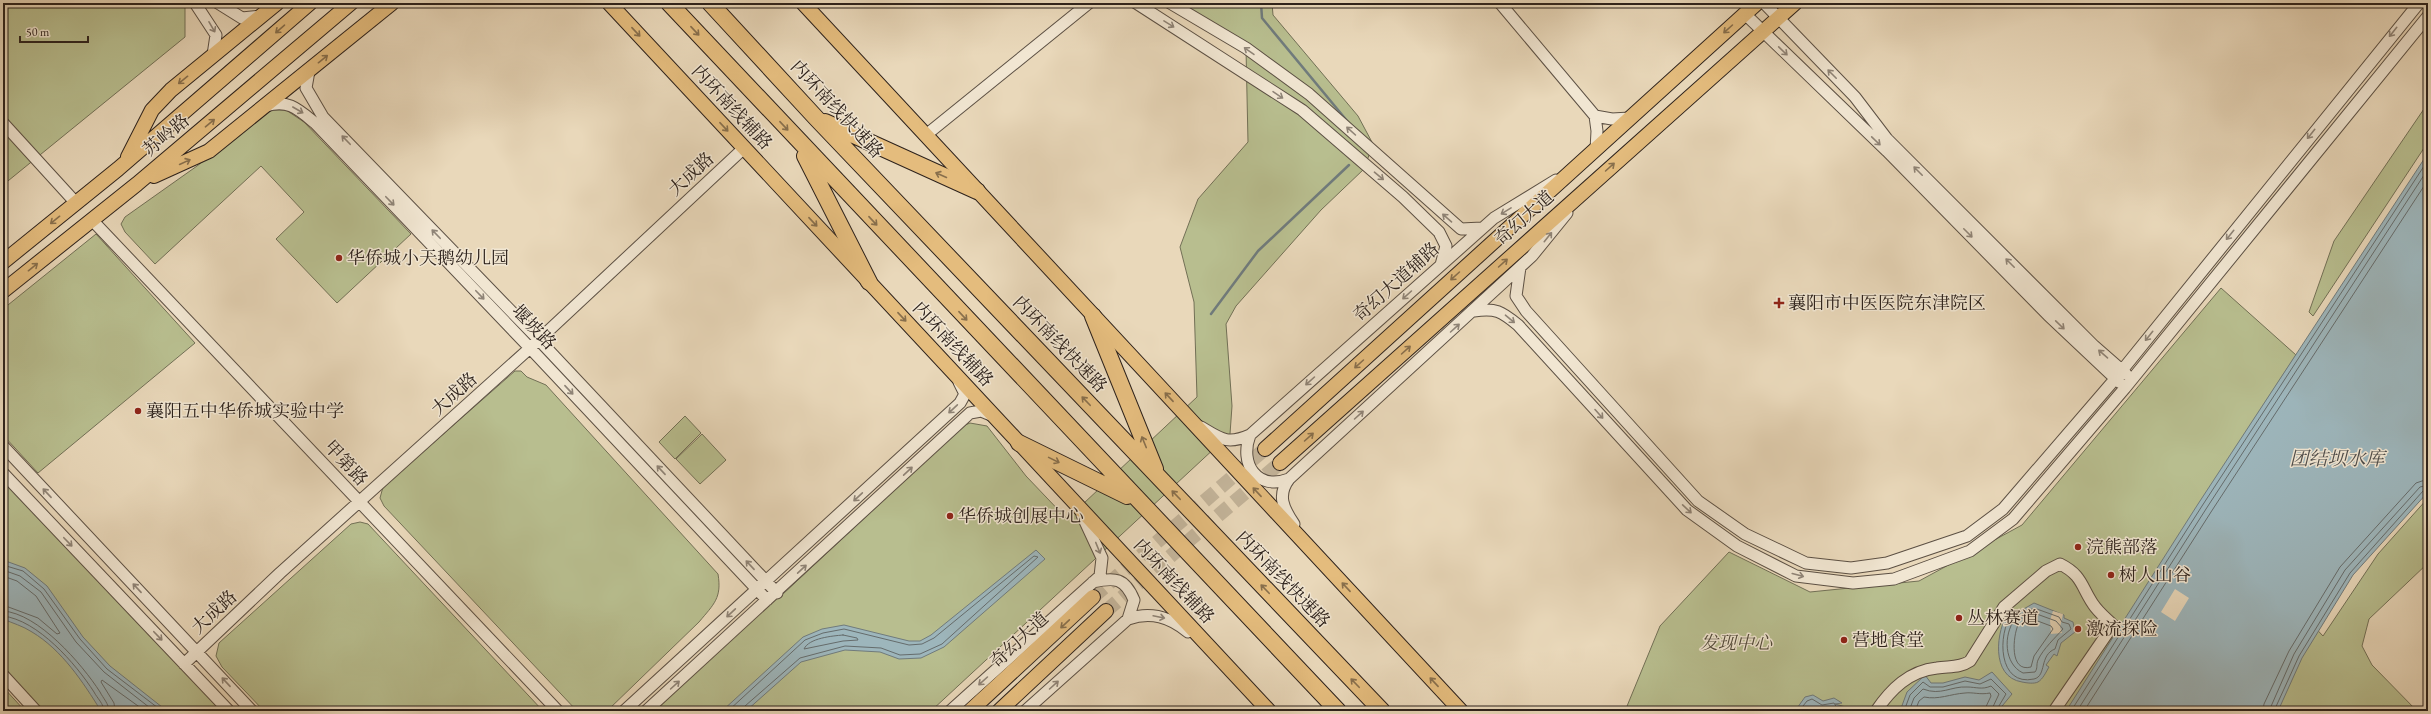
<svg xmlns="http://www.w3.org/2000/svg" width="2431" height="714" font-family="'EB Garamond','Noto Serif SC',serif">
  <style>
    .green { fill: #b8be8f; stroke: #727056 }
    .water { fill: #9db6bc; stroke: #707b7c }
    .pier { fill: #e9d8ba }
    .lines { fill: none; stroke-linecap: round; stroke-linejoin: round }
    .shore { stroke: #656c6c; stroke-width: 1 }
    .stream { stroke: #707b7c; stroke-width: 2.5 }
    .major-tunnel { stroke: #c3b49a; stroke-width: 14; stroke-dasharray: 14 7; stroke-linecap: butt }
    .minor-casing { stroke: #5c5044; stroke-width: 13 }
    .major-casing { stroke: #2d221c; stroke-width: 16 }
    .highway-casing { stroke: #2d221c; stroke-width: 18 }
    .minor { stroke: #f1e6d2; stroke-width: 11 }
    .major { stroke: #e4bc7d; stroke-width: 14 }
    .highway { stroke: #e4bc7d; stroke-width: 16 }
    .oneway { stroke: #8f8477 }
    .oneway2 { stroke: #886f4c }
    .poi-dot { fill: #8f2418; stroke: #f1e6d2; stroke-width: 1.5 }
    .labels { text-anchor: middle; stroke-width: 3; stroke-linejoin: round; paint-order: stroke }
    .street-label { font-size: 18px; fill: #2d221c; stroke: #f1e6d2 }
    .poi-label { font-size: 18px; fill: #2d221c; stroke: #f1e6d2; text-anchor: start }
    .park-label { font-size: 18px; font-style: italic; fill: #504939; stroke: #f1e6d2 }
    .water-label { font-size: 19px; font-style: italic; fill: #4f4e4c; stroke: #f1e6d2 }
  </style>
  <rect width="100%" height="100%" fill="#e9d8ba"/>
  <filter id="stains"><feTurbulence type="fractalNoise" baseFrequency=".005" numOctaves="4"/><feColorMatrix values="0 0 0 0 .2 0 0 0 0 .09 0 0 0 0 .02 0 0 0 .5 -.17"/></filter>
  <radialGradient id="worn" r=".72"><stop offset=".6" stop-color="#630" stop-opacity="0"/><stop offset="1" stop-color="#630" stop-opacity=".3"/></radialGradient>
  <path class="green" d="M3,3H185V37L3,185Z
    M1170,3H1272L1273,15L1358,116L1373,144L1364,169L1321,210L1236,306L1226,324L1232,406L1230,434L931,711H646L777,593L783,594L963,426L970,423L987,426L1026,476L1067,519L1197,397L1194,302L1180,247L1198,199L1248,142L1246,49Z
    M2428,103V142L2313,316L2309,312L2334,241Z
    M270,110H286L304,122L411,234L337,303L276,239L304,212L261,166L155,264L125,232L121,224L125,217L197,166Z
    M96,234L195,343L38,473L3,435V309Z
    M2221,288L2296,355L2199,504L2323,636L2378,554L2428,498V563L2369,619L2362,646L2372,665L2417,711H1625L1660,626L1729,552L1810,592L1919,581L2022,525Z
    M515,371H521L527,377L546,385L718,574C722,598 714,604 699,622L607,711H577L384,506L380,498L383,487Z
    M685,416L701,433L675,459L659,442Z
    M702,434L726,460L700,484L676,459Z
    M3,473L229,711H36L3,675Z
    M360,522L368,524L543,711H264L222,667L216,656L219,643L351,524Z
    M3,687L25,711H3Z"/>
  <path class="water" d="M2428,153V492L2353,575L2302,658L2278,711H2066L2198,504Z
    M1036,550L1045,559L944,647L921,658L899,659L880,652L845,650L801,662L746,711H722L803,637L822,629L844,625L909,641H920L931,635Z
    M3,560L25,568L47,586L83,637L110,666L167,711H101C83,682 62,650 32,632C23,626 12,623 3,619Z
    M2034,603L2064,615V618L2073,622L2075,632L2061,643L2057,656L2054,654L2046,665L2049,667C2046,672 2043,679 2038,682C2034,684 2027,683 2022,682C1990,677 1996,630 2009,611L2022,610Z
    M1992,672L2012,694L1998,711H1900L1907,692L1925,675L1931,683H1943L1965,677L1979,680Z
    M1813,695L1823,701L1834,698L1842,703L1835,704L1860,711H1795L1805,697Z"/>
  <path class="pier" d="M2175,589L2189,598L2175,621L2161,612Z
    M2053,611L2063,614L2060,627L2062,633L2051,634L2050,620Z"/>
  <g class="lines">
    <path class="shore" d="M3,565L23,571L44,589L80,639L107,669L162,711
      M3,570L20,576L41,592L76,642L104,672L154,711
      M3,576L17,581L36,596L60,633L57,634L38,618L3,605
      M2034,608L2059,617L2062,622L2069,624L2071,629L2058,640L2055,649C2039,655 2047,676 2034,679C1998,687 1997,634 2012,614H2023Z
      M3,611C38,613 82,664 100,692C103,698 109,704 109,711
      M2034,613L2056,621L2063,629C2055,638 2043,649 2038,660C2036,665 2038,668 2035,672L2023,673C2004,664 2003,635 2015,619L2025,618Z
      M3,616C38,620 76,664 94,692C97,698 104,704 104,711
      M2035,620L2051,626L2053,629L2034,656L2031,667C2009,673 2013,636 2018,625Z
      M843,635L857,638L858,640L843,641L804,649C809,638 832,636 843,635Z
      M115,711L114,703L101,682L102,680L145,711
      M728,711L805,640L823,633L844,629L909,645L922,644L934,638L1034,556L1038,557L942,644L920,654L900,655L881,648L845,646L800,658L745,706L744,711
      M1799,711L1807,701L1812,699L1822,705L1834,703L1837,708L1844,711
      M1904,711L1910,695L1923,682L1930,687H1943L1965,681L1980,684L1991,679L2006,694L1996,711
      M1909,711L1914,698L1923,689C1941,696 1951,686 1967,687C1976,687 1982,690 1991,686L1999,694L1991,711
      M1915,711L1919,701L1924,697C1939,700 1950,694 1965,693C1973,692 1980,695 1990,693L1991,696L1984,711
      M2071,711L2202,506L2428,160
      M2077,711L2206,509L2428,169
      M2084,711L2211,512L2428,180
      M2263,711L2264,704L2289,651L2340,567L2416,483L2428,479
      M2269,711L2294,654L2345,570L2420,487L2428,485
      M2274,711L2299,656L2350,573L2423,491L2428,490"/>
    <path class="stream" d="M1261,3L1262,18L1348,122
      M1211,314L1258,251L1349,165"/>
    <path class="major-tunnel" d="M1093,597L1265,449
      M1106,611L1280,463"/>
    <g class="minor-casing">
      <path id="minor" d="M195,3L216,35L213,55
        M218,3L242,18L261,16
        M1136,3L1302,110L1403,197L1439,232L1446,246L1441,265
        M1170,3L1246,48L1309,94L1461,229L1482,228
        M1500,3L1595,116L1597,131L1596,150
        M1764,3L1855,97L1887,139L2094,346L2126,374
        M1745,14L1887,151L2048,315L2119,382
        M309,71L306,88L323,117L539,340L777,593
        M266,106C288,99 298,109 315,123L530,348L767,600
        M1595,116L1612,119L1630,118
        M3,123L76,203
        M926,135L1089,3
        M92,220L558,711
        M1520,267L1516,296L1526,311L1698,501L1745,534L1806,563L1851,568L1887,563L1967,536L2003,509L2115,379L2419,3
        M1474,311C1496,308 1501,311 1518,325L1687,510L1737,546L1796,576L1853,583L1894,579L1970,551L2013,519L2125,388L2428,16
        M1201,427C1221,439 1227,445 1250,435L1494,218L1556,180
        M1250,435C1239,464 1257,491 1289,479
        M3,446L252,711
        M3,473L229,711
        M1294,524C1283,508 1277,495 1289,479L1532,256L1567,213
        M1093,582C1115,577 1125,578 1134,600L1128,619
        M184,664L280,573L530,348L744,148
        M3,675L36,711
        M624,711L960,403L965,394L959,382
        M646,711L970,413L981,411L993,416
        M950,711L1100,576L1102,558L1082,515
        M1025,711L1128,619C1151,611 1170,617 1188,632
        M1876,711C1891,689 1909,671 1937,668C1949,666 1960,668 1970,661L2004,607L2046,571L2060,564C2082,575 2081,586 2093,604C2098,612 2107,619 2113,625L2054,711"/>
    </g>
    <g class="major-casing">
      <path id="major" d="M609,3L1269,711
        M803,3L1461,711
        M128,157L152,110L171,90L277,3
        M154,176L209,151L392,3
        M3,262L118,169L310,3
        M3,291L137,184L351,3
        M1265,449L1757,3
        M1280,463L1795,3
        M970,711L1093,597
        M999,711L1106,611"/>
    </g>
    <g class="highway-casing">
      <path id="highway" d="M669,3L1338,711
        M710,3L817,119L1382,711
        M825,122L977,191
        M805,156L869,282
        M1093,316L1155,469
        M1019,443L1127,496"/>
    </g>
    <use href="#minor" class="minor"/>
    <use href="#major" class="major"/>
    <use href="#highway" class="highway"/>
  </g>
  <defs><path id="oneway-shaft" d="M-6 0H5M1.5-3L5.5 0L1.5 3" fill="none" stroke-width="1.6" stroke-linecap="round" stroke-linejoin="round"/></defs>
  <g class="oneway">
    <use href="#oneway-shaft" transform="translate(1169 24) rotate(32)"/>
    <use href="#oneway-shaft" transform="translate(212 27) rotate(60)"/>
    <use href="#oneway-shaft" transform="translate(2393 32) rotate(129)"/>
    <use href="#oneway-shaft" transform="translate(1249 51) rotate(-145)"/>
    <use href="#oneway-shaft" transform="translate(1783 51) rotate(44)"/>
    <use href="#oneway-shaft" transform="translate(1832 74) rotate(-135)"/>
    <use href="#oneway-shaft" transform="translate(1278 95) rotate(34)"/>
    <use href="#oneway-shaft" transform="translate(298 110) rotate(30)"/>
    <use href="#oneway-shaft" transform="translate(1351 131) rotate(-138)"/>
    <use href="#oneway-shaft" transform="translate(2311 134) rotate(129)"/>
    <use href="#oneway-shaft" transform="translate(346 140) rotate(-134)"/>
    <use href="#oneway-shaft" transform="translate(1876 141) rotate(44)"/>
    <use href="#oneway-shaft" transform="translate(1918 171) rotate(-135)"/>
    <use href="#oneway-shaft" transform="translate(1379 176) rotate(40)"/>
    <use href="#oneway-shaft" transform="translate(390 201) rotate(46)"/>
    <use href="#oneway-shaft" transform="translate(1506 211) rotate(148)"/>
    <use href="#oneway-shaft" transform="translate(1447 218) rotate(-139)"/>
    <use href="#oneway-shaft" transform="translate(1968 233) rotate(45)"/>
    <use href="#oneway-shaft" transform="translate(436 234) rotate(-134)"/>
    <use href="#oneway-shaft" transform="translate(2230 235) rotate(129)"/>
    <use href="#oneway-shaft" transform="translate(1548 237) rotate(-51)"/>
    <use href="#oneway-shaft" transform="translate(2010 263) rotate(-135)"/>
    <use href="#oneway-shaft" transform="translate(480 295) rotate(46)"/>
    <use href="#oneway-shaft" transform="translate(1407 295) rotate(138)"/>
    <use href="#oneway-shaft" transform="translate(1510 319) rotate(40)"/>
    <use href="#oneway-shaft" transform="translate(2060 325) rotate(44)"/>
    <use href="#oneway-shaft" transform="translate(1455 328) rotate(-42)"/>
    <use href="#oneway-shaft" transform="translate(2149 336) rotate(129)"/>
    <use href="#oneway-shaft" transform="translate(2103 354) rotate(-139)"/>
    <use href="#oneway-shaft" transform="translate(1310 381) rotate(138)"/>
    <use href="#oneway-shaft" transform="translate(569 390) rotate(47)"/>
    <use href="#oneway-shaft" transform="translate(953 409) rotate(137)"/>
    <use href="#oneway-shaft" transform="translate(1599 414) rotate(48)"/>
    <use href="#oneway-shaft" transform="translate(1359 415) rotate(-42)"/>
    <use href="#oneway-shaft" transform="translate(661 470) rotate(-133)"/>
    <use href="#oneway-shaft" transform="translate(908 471) rotate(-43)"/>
    <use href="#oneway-shaft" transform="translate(47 493) rotate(-133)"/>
    <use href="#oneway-shaft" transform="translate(858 497) rotate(137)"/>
    <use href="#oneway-shaft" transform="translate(1687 509) rotate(43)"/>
    <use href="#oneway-shaft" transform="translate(68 542) rotate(46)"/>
    <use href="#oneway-shaft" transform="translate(1098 548) rotate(68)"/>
    <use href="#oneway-shaft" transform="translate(750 565) rotate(-133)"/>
    <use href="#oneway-shaft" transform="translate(802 569) rotate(-43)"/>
    <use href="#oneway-shaft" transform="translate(1798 575) rotate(15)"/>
    <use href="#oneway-shaft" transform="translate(137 588) rotate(-133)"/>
    <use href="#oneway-shaft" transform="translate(731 613) rotate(137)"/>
    <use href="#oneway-shaft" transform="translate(1159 617) rotate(12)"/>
    <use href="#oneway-shaft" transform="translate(158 636) rotate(46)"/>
    <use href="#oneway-shaft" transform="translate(983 681) rotate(138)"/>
    <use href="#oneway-shaft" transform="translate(226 682) rotate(-133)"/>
    <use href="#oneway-shaft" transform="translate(675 685) rotate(-42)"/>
    <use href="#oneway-shaft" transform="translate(1054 685) rotate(-42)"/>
  </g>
  <g class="oneway2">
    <use href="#oneway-shaft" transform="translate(280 29) rotate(139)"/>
    <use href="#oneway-shaft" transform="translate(1728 29) rotate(138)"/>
    <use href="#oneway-shaft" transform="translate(695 31) rotate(47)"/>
    <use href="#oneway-shaft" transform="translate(636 32) rotate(47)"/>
    <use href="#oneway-shaft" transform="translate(323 59) rotate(-39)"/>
    <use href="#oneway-shaft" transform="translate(183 80) rotate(141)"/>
    <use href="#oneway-shaft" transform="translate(210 123) rotate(-40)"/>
    <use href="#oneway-shaft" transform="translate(784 126) rotate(47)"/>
    <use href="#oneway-shaft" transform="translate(724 127) rotate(47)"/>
    <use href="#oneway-shaft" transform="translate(185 162) rotate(-25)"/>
    <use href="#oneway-shaft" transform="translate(1610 167) rotate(-42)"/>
    <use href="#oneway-shaft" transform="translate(941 175) rotate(-156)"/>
    <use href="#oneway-shaft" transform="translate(55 220) rotate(141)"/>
    <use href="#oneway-shaft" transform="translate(873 221) rotate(47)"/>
    <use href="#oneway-shaft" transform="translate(813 222) rotate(47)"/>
    <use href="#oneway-shaft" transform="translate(1503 263) rotate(-42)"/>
    <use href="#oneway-shaft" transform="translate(33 267) rotate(-39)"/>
    <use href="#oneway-shaft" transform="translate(1455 276) rotate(138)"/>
    <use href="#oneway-shaft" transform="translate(963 316) rotate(47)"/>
    <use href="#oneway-shaft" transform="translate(902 317) rotate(47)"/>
    <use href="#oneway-shaft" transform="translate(1406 350) rotate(-42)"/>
    <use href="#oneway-shaft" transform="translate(1359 364) rotate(138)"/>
    <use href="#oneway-shaft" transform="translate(1169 397) rotate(-133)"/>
    <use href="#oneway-shaft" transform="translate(1086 401) rotate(-134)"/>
    <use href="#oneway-shaft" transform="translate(1309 437) rotate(-42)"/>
    <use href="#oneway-shaft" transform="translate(1144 442) rotate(-112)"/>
    <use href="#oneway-shaft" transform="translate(1054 460) rotate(26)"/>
    <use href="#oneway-shaft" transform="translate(1257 492) rotate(-133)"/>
    <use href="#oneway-shaft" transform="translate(1176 495) rotate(-134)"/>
    <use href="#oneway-shaft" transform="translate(1346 587) rotate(-133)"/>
    <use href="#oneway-shaft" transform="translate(1265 589) rotate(-134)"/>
    <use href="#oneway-shaft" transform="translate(1065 624) rotate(137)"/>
    <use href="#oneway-shaft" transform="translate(1434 682) rotate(-133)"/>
    <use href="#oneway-shaft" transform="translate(1355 683) rotate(-134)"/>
  </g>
  <g class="poi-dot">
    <circle cx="339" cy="258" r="4"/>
    <path d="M1777 297h4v4h4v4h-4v4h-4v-4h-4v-4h4z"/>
    <circle cx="138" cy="411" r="4"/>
    <circle cx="950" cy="516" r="4"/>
    <circle cx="2078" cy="547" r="4"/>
    <circle cx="2111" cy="575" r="4"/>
    <circle cx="1959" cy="618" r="4"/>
    <circle cx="2078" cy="629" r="4"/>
    <circle cx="1844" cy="640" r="4"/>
  </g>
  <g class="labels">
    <g class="street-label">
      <text transform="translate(732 107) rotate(47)" y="6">内环南线辅路</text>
      <text transform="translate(837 109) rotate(47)" y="6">内环南线快速路</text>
      <text transform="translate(166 135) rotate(-40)" y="6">苏岭路</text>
      <text transform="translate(691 174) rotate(-43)" y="6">大成路</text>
      <text transform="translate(1524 218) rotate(-42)" y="6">奇幻大道</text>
      <text transform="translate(1396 282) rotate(-42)" y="6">奇幻大道辅路</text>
      <text transform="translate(534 327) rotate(46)" y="6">堰坡路</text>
      <text transform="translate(953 344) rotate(47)" y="6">内环南线辅路</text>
      <text transform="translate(1060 344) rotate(46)" y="6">内环南线快速路</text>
      <text transform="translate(454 394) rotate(-42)" y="6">大成路</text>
      <text transform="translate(346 463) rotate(47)" y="6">甲第路</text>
      <text transform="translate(1283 579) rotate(46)" y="6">内环南线快速路</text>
      <text transform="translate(1174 581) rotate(47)" y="6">内环南线辅路</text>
      <text transform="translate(214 612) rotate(-43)" y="6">大成路</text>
      <text transform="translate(1019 640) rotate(-43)" y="6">奇幻大道</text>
    </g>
    <g class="poi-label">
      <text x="347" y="264">华侨城小天鹅幼儿园</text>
      <text x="1788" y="309">襄阳市中医医院东津院区</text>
      <text x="146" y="417">襄阳五中华侨城实验中学</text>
      <text x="958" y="522">华侨城创展中心</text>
      <text x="2086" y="553">浣熊部落</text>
      <text x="2119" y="581">树人山谷</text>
      <text x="1967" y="624">丛林赛道</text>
      <text x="2086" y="635">激流探险</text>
      <text x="1852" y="646">营地食堂</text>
    </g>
    <g class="park-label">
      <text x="1736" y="649">发现中心</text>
    </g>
    <g class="water-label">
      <text x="2337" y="465">团结坝水库</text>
    </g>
  </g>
  <rect width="2431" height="714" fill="none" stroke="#e9d8ba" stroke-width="16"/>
  <rect x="4" y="4" width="2423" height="706" fill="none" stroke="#2d221c" stroke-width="2"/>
  <rect x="8" y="8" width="2415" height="698" fill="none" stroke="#2d221c"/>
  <path d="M20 36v6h68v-6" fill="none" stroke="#2d221c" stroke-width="2"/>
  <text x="26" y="36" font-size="12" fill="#2d221c" stroke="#f1e6d2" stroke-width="3" paint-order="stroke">50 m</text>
  <rect width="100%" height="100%" filter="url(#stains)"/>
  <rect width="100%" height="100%" fill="url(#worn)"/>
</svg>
